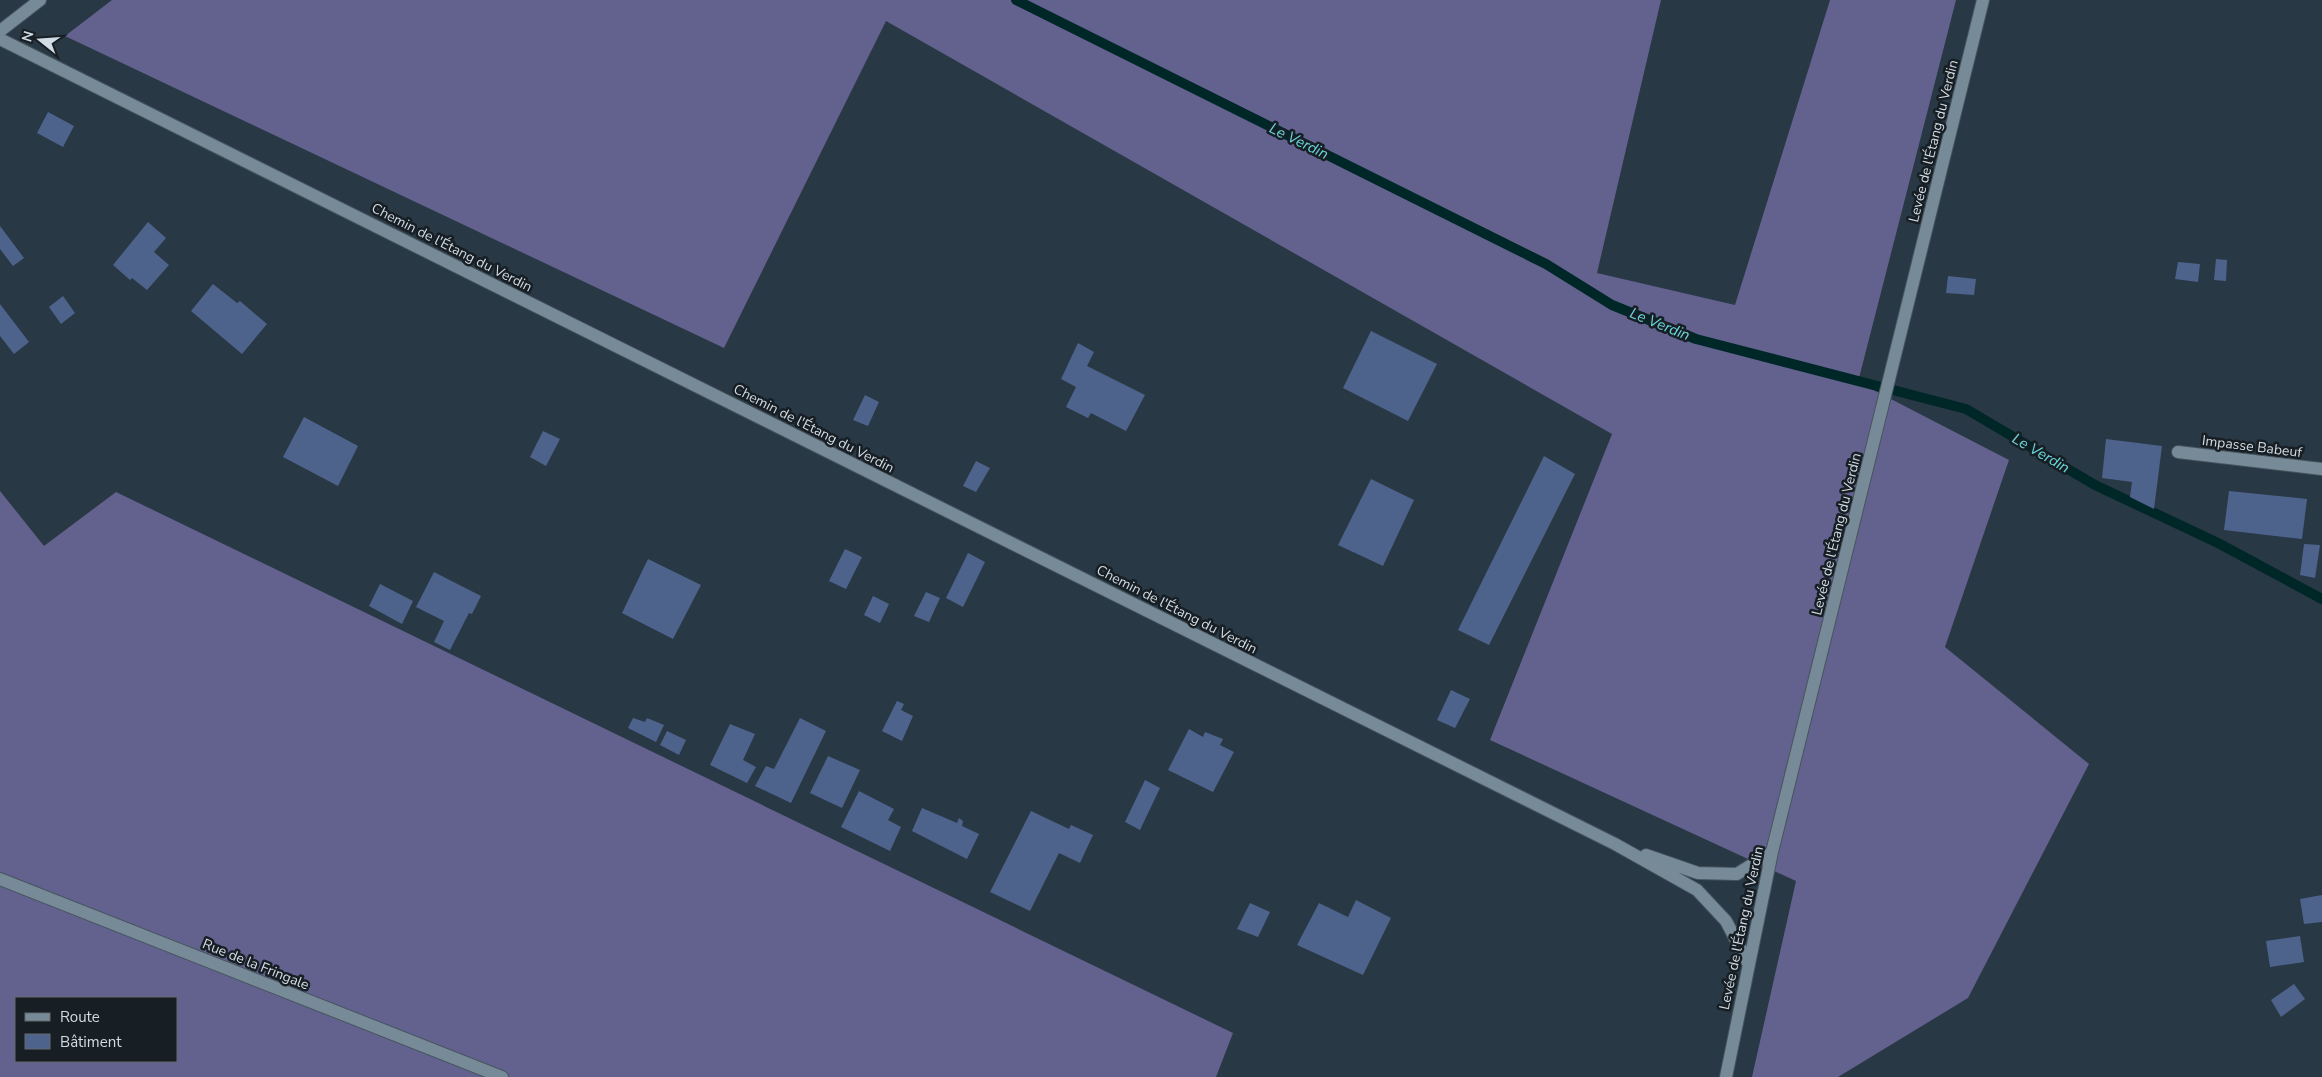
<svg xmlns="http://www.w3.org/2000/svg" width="2322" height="1077" font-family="'Nunito Sans',sans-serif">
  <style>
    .forest { fill: #63628f; fill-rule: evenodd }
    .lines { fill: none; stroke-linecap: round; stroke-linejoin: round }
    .stream { stroke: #002728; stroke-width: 10 }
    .building { fill: #4e638c }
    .street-casing { stroke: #46545e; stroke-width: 14 }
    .street { stroke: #778a98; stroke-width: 12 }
    .labels { text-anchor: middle; stroke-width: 5; stroke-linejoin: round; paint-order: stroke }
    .street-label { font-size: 14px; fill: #d2dce4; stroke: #171e24 }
    .water-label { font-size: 15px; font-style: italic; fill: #69d7db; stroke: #171e24 }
  </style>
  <rect width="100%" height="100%" fill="#283844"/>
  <path class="forest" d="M112,0H1661L1597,273L1735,305L1830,0H1956L1858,382L2009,460L1945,647L2089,764L1968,998L1838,1077H1752L1796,881L1490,740L1612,434L886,21L724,348L65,36Z
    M0,491L44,546L116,492L1233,1033L1216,1077H0ZM16,998H176V1061H16Z"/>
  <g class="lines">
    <path class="stream" d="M1016,0L1546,264L1612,305L1696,339L1966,409L2095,485L2218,543L2322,599"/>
  </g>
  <path class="building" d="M48,112L74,126L63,147L37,133Z
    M148,222L166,238L154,252L169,265L147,290L132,278L130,280L113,265Z
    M0,226L24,258L13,266L0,249Z
    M2216,259L2227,260L2226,281L2214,280Z
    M2178,262L2200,264L2198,282L2175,279Z
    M1948,276L1976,279L1974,295L1946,293Z
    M213,284L237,303L240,301L267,324L242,354L191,311Z
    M63,296L75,313L61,324L49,307Z
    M0,304L29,342L14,354L0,336Z
    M1371,331L1437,364L1408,421L1343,388Z
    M1078,343L1094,352L1087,366L1145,395L1126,431L1091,413L1088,418L1066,407L1076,387L1061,379Z
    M865,395L879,402L868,426L853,420Z
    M304,417L358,446L338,486L283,457Z
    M543,431L560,439L546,466L530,457Z
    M2106,439L2162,446L2154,509L2130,497L2132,482L2102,478Z
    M1544,456L1575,474L1489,645L1458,630Z
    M976,461L990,468L976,492L963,486Z
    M1371,479L1414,500L1383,566L1338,545Z
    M2229,491L2307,499L2302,539L2224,530Z
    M2304,544L2320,545L2315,578L2300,575Z
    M845,549L862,557L846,589L829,581Z
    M968,553L985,562L963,607L946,598Z
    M648,559L701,585L673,639L622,613Z
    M434,572L481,596L472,614L469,613L450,650L434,642L444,621L416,607Z
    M380,584L413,601L402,624L369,606Z
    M926,592L940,598L929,622L914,616Z
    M873,596L889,604L880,623L864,615Z
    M1451,690L1470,699L1455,728L1437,720Z
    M897,701L904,704L901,710L913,716L902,741L882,731Z
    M633,718L645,722L647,718L664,725L656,742L628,728Z
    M800,718L826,731L791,803L755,786L766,766L774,769Z
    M730,724L755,734L743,760L756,767L747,783L710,765Z
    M1189,729L1203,737L1205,732L1223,739L1220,745L1234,752L1213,792L1168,770Z
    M667,731L686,740L679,755L660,745Z
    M828,756L860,770L842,808L810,793Z
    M1145,780L1160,788L1140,830L1125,822Z
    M859,791L894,809L888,820L901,827L890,851L841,827Z
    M922,808L957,823L959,818L963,821L962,826L979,834L967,859L912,831Z
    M1031,811L1069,829L1071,825L1093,835L1080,863L1059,853L1030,911L990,892Z
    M2322,895V922L2304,924L2300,899Z
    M1356,900L1391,918L1363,975L1297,945L1319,903L1348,917Z
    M1250,903L1270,912L1258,937L1237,929Z
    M2300,936L2304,962L2270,967L2266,941Z
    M2294,984L2305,999L2281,1017L2271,1000Z"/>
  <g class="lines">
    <g class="street-casing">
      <path id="street" d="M0,31L40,0
        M0,39L1615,844L1697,890L1726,921L1748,963
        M2178,452L2322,469
        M1646,855L1698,873L1737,874L1772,852
        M0,879L502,1077
        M1726,1077L1772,852L1983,0"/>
    </g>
    <use href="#street" class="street"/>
  </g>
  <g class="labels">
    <g class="street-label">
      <text transform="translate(1933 141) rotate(-76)" y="5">Levée de l'Étang du Verdin</text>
      <text transform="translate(452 247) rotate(27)" y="5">Chemin de l'Étang du Verdin</text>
      <text transform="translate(814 428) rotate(27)" y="5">Chemin de l'Étang du Verdin</text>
      <text transform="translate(2252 446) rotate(7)" y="5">Impasse Babeuf</text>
      <text transform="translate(1836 534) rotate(-76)" y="5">Levée de l'Étang du Verdin</text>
      <text transform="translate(1177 609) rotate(27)" y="5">Chemin de l'Étang du Verdin</text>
      <text transform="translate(1741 928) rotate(-78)" y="5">Levée de l'Étang du Verdin</text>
      <text transform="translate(256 964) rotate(22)" y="5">Rue de la Fringale</text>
    </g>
    <g class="water-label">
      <text transform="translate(1299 141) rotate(26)" y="5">Le Verdin</text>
      <text transform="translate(1660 324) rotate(22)" y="5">Le Verdin</text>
      <text transform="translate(2041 453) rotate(30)" y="5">Le Verdin</text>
    </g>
  </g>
  <rect x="15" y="997" width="162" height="65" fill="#171e24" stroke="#626a71"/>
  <rect x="25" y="1013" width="25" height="8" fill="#778a98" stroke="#626a71"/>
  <text x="60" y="1022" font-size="15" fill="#d2dce4">Route</text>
  <rect x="25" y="1034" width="25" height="15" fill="#4e638c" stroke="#626a71"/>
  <text x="60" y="1047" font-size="15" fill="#d2dce4">Bâtiment</text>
  <g transform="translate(40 40) rotate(287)" stroke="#171e24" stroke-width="4" paint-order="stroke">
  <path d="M0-4L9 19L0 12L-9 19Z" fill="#d2dce4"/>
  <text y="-8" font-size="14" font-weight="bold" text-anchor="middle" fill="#d2dce4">N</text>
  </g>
</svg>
